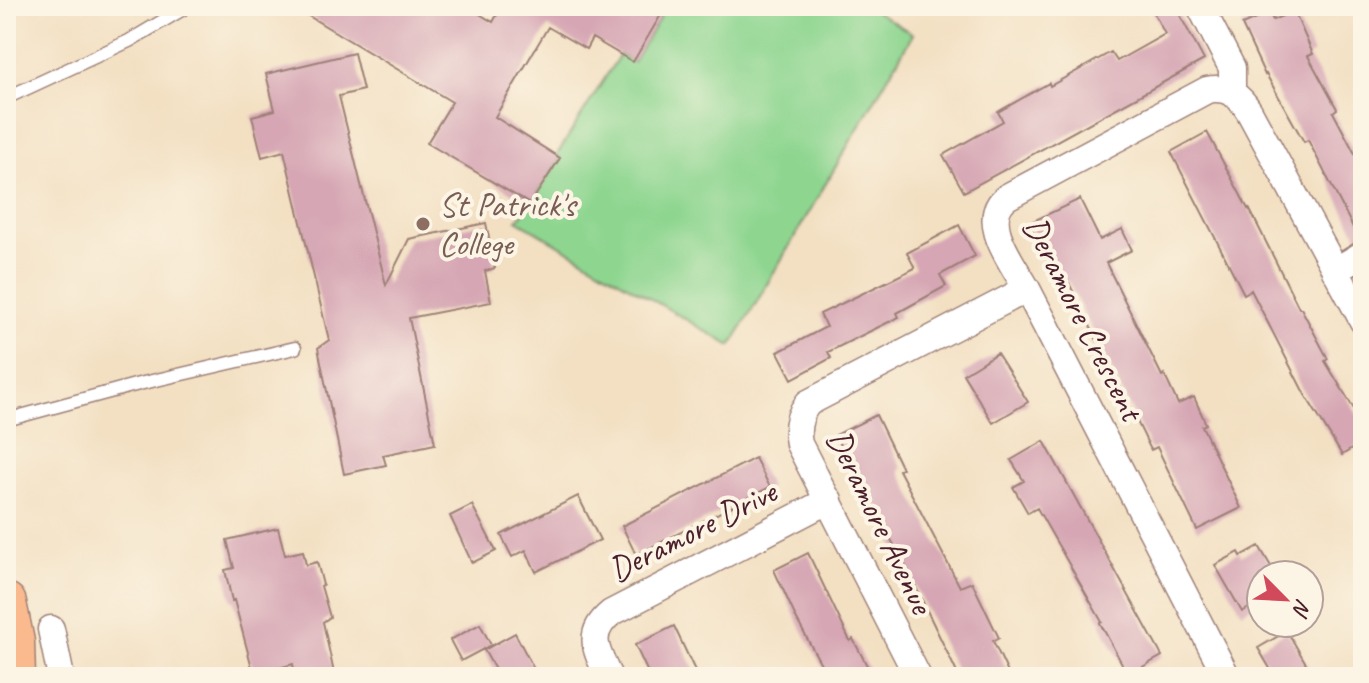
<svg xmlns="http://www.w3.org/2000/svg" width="1369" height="683" font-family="Caveat,sans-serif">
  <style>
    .green { fill: #8ed690; stroke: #6c7a5e; stroke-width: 2 }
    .building { fill: #d6a6b4 }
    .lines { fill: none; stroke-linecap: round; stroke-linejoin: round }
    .lane-casing { stroke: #9e8077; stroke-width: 15 }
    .street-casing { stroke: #9e8077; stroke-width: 29 }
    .primary-casing { stroke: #9e8077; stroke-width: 43 }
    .lane { stroke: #fff; stroke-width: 12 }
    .street { stroke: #fff; stroke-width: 26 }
    .primary { stroke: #fbba8d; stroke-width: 40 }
    .education-dot { fill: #8d6e63; stroke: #fcf5e5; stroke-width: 3 }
    .labels { text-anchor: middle; stroke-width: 8; stroke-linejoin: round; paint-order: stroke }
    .education-label { font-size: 34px; fill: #785e54; stroke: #fcf5e5; text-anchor: start }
    .street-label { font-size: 34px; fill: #4a1f2b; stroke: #fcf5e5 }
  </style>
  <rect width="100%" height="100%" fill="#fcf5e5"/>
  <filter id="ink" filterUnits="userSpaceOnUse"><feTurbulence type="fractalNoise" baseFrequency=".0125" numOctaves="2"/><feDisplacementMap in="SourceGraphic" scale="16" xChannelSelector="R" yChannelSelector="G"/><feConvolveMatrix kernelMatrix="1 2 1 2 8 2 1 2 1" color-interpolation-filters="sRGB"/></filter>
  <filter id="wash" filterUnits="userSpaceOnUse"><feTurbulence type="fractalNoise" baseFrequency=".006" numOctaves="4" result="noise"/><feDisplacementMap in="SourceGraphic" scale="32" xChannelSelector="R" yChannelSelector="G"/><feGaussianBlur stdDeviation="1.8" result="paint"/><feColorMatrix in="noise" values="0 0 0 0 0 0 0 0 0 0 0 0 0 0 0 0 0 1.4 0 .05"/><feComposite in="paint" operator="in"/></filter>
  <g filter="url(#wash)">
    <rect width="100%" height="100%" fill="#f3e0c3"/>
    <path class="green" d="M667,6H867L913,34L731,346L517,220L527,209L560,158L556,156L620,54L633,62Z"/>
    <g id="blocks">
      <path class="building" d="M292,6H466L493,22L502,6H650L662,13L633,62L592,38L586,49L548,27L495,117L560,158L530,204L427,143L452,102Z
        M1150,6H1175L1204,60L964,192L943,155L1003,121L998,112L1049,83L1050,86L1111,52L1117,61L1165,34Z
        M1294,11L1313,54L1308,56L1337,109L1333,112L1363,169V238L1359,239L1308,140L1304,142L1266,74L1265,75L1242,25L1269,13L1273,20Z
        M354,53L363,90L339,96L386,285L409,239L486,223L495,268L485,271L491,302L409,318L435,444L383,455L386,465L344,474L318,348L329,340L284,151L262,157L252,116L275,110L266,74Z
        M1207,132L1248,209L1249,208L1299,308H1301L1328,359L1325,361L1363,424V442L1342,455L1304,393L1251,290L1244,294L1171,152Z
        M1080,199L1100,240L1122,229L1132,250L1106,263L1162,376L1164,374L1178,404L1194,397L1206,424L1202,426L1241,508L1197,530L1157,447L1151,450L1068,281L1059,285L1029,223Z
        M959,225L975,256L940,275L946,286L897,313L899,317L828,352L831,358L792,379L778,352L826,327L820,314L915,268L907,253Z
        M997,353L1028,402L993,423L963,374Z
        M876,415L902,469L899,470L960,587L972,582L999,638L993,641L1010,677H959L909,573L863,487L861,488L836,435Z
        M1044,441L1162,656L1128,675L1100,623L1102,622L1037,508L1028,513L1013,487L1024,481L1011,460Z
        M755,458L770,487L636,555L622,526Z
        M578,496L600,540L536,572L526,550L512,557L501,535Z
        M472,505L496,551L472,563L450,516Z
        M278,528L285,555L303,551L306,565L317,562L323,585L321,586L330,617L323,622L334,673L317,677H295L293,664L254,675L234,600L232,601L225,570L234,568L227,540Z
        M1259,546L1276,575H1261V601L1242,612L1215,565L1239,552L1241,556Z
        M808,553L850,641L853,639L873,677H828L797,620L774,570Z
        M480,624L491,645L461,661L450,640Z
        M674,626L698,677H650L635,645Z
        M1287,631L1314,677H1275L1258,648Z
        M515,633L538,677H499L484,650Z"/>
    </g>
  </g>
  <g filter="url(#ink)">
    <use href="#blocks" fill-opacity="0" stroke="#9e8077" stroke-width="2"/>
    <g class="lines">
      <g class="lane-casing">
        <path id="lane" d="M6,98L129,41L188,6
          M6,420L139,384L295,348"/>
      </g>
      <g class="street-casing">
        <path id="street" d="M1200,6L1232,68V93
          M1335,271L1363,254
          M51,629L61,677
          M609,677C597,652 585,634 611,613L829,500
          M918,677L799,444C796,429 798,416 808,403L1027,289
          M1227,677L1027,289C1014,265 977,220 1007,197L1207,90C1227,86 1239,95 1249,111L1363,321"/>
      </g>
      <g class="primary-casing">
        <path id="primary" d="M6,603L14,642L15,677"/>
      </g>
      <use href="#lane" class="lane"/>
      <use href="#street" class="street"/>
      <use href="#primary" class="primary"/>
    </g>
  </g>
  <circle class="education-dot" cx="423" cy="224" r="8"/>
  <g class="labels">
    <g class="education-label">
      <text x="439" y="216">St Patrick's<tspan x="439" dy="39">College</tspan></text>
    </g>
    <g class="street-label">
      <text transform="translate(1084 318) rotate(63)" y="12">Deramore Crescent</text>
      <text transform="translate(881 521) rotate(64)" y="12">Deramore Avenue</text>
      <text transform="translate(692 530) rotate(-27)" y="12">Deramore Drive</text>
    </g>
  </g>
  <rect width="1369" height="683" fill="none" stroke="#fcf5e5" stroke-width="32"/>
  <g transform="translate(1285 599) rotate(114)"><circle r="38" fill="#fcf5e5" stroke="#b59f9b" stroke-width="2"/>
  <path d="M0-6L14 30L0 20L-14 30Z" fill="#d1495b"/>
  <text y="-12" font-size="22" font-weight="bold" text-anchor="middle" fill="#4a1f2b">N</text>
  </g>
</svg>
